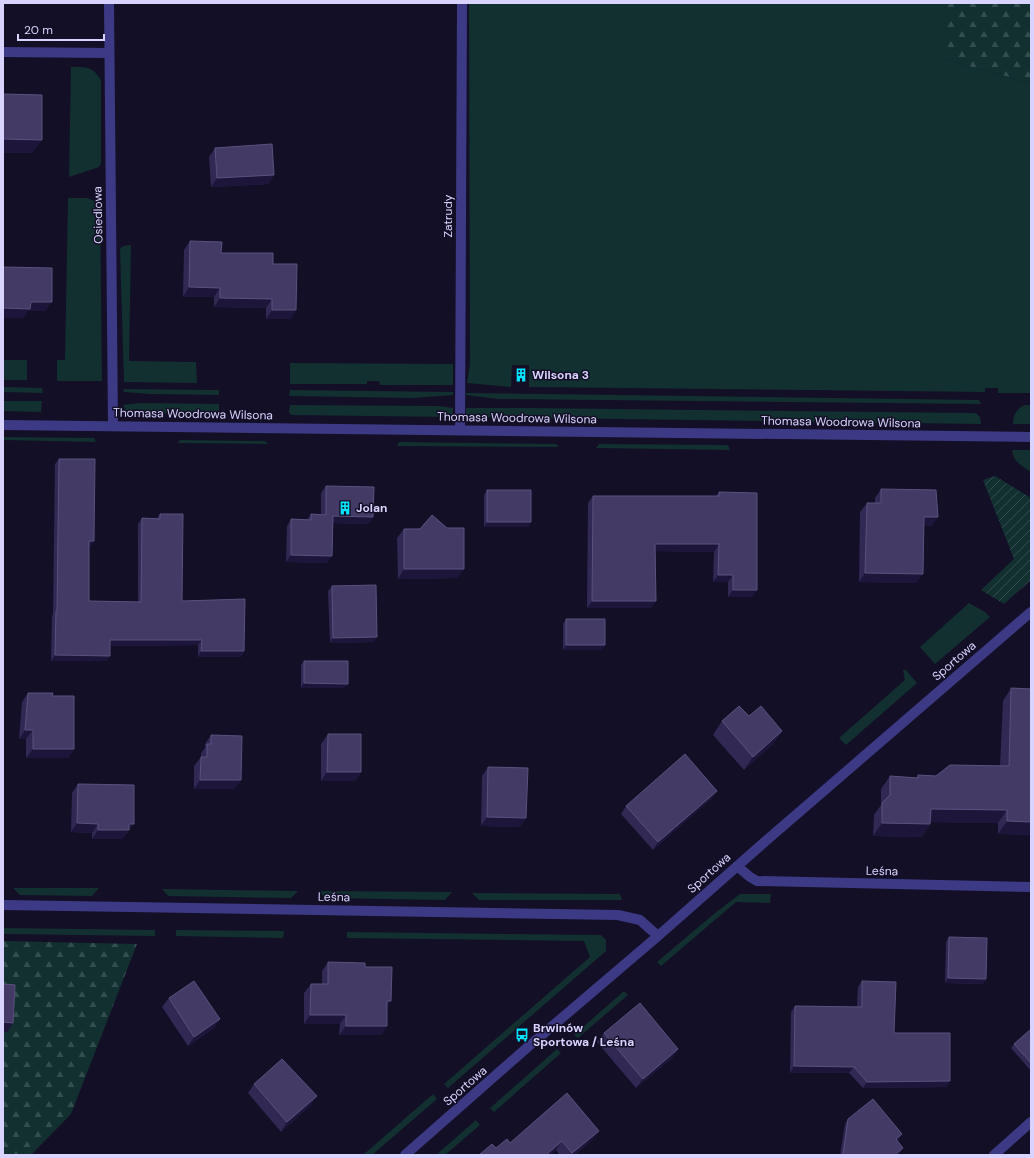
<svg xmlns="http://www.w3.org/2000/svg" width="1034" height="1158" font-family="'DM Sans',sans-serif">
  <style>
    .grass { fill: #12302f }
    .forest { fill: url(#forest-firs) }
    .garden { fill: url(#garden-furrows) }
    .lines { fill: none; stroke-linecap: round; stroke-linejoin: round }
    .service { stroke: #3d3a85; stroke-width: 10 }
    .minor { stroke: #3d3a85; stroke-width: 10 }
    .tertiary { stroke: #3d3a85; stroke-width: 10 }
    .wall { fill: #312854 }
    .shaded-wall { fill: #1d163a }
    .building { fill: #433a66; stroke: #5a527e }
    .labels { text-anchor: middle; stroke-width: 3; stroke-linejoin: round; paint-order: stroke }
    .street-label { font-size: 12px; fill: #d9d4ff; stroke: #130f26 }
    .poi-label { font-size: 12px; font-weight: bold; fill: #d9d4ff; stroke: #130f26; text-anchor: start }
  </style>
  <defs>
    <pattern id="forest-firs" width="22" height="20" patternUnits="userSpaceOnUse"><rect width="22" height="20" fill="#12302f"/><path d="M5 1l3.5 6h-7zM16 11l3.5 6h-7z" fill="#344d4e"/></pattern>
    <pattern id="garden-furrows" width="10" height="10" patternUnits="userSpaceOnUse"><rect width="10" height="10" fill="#12302f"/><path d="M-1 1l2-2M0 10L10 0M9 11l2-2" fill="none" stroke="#344d4e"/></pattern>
  </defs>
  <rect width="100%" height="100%" fill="#130f26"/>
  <path class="grass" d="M469,3H943V59L1031,83V393H998V388H985V392L529,387V365H512L511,387L467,383L470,364Z
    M71,67C87,67 92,66 101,80V163L99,167L69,177Z
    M68,198H88L100,204L102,381H57V360H65Z
    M131,245L129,361L196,362L197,383L124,382L120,249L123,246Z
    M3,360H27V380H3Z
    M290,363L453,364V385H380L379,381H367V384H290Z
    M3,387L42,388L43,393L3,392Z
    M123,389L219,390V395L150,394L124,392Z
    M290,390L453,392V395L413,398L289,396Z
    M466,393L979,400L981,404L498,399L466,395Z
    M3,401H42L41,412L3,411Z
    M140,403L219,404V411L216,414L127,413L123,405Z
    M290,405L439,406L453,408V413L450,417L291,415L289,412Z
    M1025,405H1031V424H1013C1013,415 1017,408 1025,405Z
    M466,408H528L973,413H976L980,417L981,424L468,417L466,415Z
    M3,437L94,438L96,442L3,440Z
    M180,440L265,441L268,444L178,443Z
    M399,442L556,444L559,447L397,446Z
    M599,444L728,445L730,450L596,448Z
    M1012,450H1031V472C1022,466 1013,462 1012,450Z
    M969,603L985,612L990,617L935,664L920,647Z
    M903,670H906L917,683L846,745L839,738L905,680Z
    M13,888H99L92,896L20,895Z
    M162,889L298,891L291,898L168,896Z
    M318,891L452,892L445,900L325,898Z
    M472,893L620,894L622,900H479Z
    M740,894H771L770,903L736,902L661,966L657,962L715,913Z
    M3,928L155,930V936L3,934Z
    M176,930L284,931L283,938L176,936Z
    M347,932L601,935L606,940V951L448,1088L444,1084L590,957L584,941L347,938Z
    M624,991L628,995L578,1038L574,1035Z
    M557,1049L561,1053L494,1112L490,1108Z
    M433,1094L437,1099L372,1155H363Z
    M476,1120L480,1125L445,1155H436Z"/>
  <path class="forest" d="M943,3H1031V83L943,59Z
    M3,941L137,944L71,1114L31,1155H3Z"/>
  <path class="garden" d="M995,476L1031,498V580L1004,604L981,590L1014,559L983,480Z"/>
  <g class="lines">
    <path class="service" d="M460,430L462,3"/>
    <path class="minor" d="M109,3L113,426
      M3,52L109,53
      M737,866L750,877L757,881L1031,887
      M3,905L618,915L640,920L658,936
      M405,1155L529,1046L658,936L768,839L1031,612
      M994,1155L1031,1122"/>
    <path class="tertiary" d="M3,425L1031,437"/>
  </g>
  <path class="wall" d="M215,148L274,175L268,184L211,187L209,157Z
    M190,241L221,253L273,264L296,310L290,319H266V308L214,307V297H183L184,250Z
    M59,459L94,541L90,547H89V601L138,602V524L142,518H157L160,514L182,601L244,651L241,657H198V645L110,646L107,661H51L52,616L53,614L55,464Z
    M326,486L373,517L368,524L332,523L327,563L286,562L287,526L291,519L307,520L311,514L321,515V493Z
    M881,489L932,526H924L916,583L859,582L860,512L867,503H875V498Z
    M487,490L531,522L528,527H484V495Z
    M719,492L757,590L752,597H728V582H713L714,552L655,551L656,601L651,608H587L588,503L593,496H716Z
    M447,528L458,578L398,579L397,538L404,529Z
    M332,586L374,642L330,643L328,591Z
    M566,619L602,650H563V624Z
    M304,661L344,688H301V665Z
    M1011,688L1031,689V835L998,834V823L930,822V824L922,837L873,836L874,815L881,805V789L890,776L916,778L918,775L936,776L1000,766L1003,701Z
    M28,693L52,696L74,749L68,758H26V739H19L22,702Z
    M749,716L782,731L773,744L744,770L713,735L722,721Z
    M328,734L361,772L355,781H321V744Z
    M211,735L241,780L234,789H194V766L201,757V753L205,748V744Z
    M488,767L526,818L520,827L481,826L482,776Z
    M78,784L128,833H127L122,839H92V833L71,832L72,793Z
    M717,791L712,798L653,850L621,814L626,806Z
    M949,937L986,979L983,984L945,983L946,942Z
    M328,962L365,967L391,1001L387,1006V1026L381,1035H339L340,1024H304V993L311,984H322V971Z
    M862,981L894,1033L950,1081L946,1087L863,1088L849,1073H790L791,1012L795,1006L857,1007L858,987Z
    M169,998L220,1019L214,1028L188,1046L162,1007Z
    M1031,1029V1071L1011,1048L1014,1044Z
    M604,1033L678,1049L672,1058L636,1088L597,1042Z
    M254,1084L311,1105L281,1132L248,1093Z
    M848,1119L902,1134L899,1139L897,1141L903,1148L900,1152L897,1155H840L845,1124Z
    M592,1140L575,1155H560L556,1150L496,1148L510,1143Z"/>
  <path class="shaded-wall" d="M3,139L42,140L32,153H3Z
    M274,175L268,184L211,187L217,178Z
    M189,287L220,288L214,297H183Z
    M220,298L272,299L266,308L214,307Z
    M31,302H52L45,311H28L24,318H3V308Z
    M272,310H296L290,319H266Z
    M333,516L373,517L368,524L328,523Z
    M924,517H938L932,526H918Z
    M487,522H531L528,527H484Z
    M89,541H94L90,547H85Z
    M655,544H719L714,552L650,551Z
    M291,555L332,556L327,563L286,562Z
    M404,569H464L458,578L398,579Z
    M865,573L923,574L916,583L859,582Z
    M718,575H733L728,582H713Z
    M733,590H757L752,597H728Z
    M592,601H656L651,608H587Z
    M377,637L374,642L330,643L333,638Z
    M110,640H202L198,645L107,646Z
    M566,645H605L602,650H563Z
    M201,651H244L241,657H198Z
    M55,655L110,656L107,661H51Z
    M304,683L348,684L344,688H301Z
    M25,730H33L26,739H19Z
    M782,731L773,744L744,770L753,757Z
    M33,749H74L68,758H26Z
    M327,772H361L355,781H321Z
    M200,780H241L234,789H194Z
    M717,791L712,798L653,850L658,842Z
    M931,809L1007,810L998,823L922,822Z
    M487,817L526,818L520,827L481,826Z
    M1007,821L1031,822V835L998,834Z
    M77,823L98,824L92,833L71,832Z
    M882,823L930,824L922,837L873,836Z
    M129,824H134L122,839H92L98,830Z
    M948,978L986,979L983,984L945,983Z
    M387,1001H391L385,1010Z
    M310,1015H346L340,1024H304Z
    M220,1019L214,1028L188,1046L194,1037Z
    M3,1022L13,1023L7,1032H3Z
    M346,1026H387L381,1035H339Z
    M678,1049L672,1058L636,1088L643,1079Z
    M794,1066L854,1067L849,1073H790Z
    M950,1081L946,1087L863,1088L867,1082Z
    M317,1096L311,1105L281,1132L287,1122Z
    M599,1131L592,1140L575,1155H571Z
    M902,1134L899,1139L893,1144L896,1139Z
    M562,1141L556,1150L551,1155H546Z
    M903,1148L900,1152L897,1155H895Z"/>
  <path class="building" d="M3,94L42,95V140L3,139Z
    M272,144L274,175L217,178L215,148Z
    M190,241L222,242L221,253H273V264H297L296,310H272V299L220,298V288L189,287Z
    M3,267L52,268V302H31L30,309L3,308Z
    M59,459H95L94,541H89V601L141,602L142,518L160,519V514H183L182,601L245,599L244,651H201L202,640H110V656L55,655L56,611H57Z
    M326,486L374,487L373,517L333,516L332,556L291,555V519L311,520V514L326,515Z
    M881,489L936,490L938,517H924L923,574L865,573L867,503H881Z
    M487,490H531V522H487Z
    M719,492L757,493V590H733V575H718L719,544H655L656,601H592L593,496H719Z
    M432,515L447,528H464V569H404V529H420Z
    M376,585L377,637L333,638L332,586Z
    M566,619H605V645H566Z
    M304,661H348V684L304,683Z
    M1011,688L1031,689V822L1007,821V810L931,809L930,824L882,823V803L890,795V776L918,778V775L936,776L950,765L1009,766Z
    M28,693H53L52,696H74V749H33V730H25Z
    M739,706L749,716L761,706L782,731L753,757L722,721Z
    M328,734H361V772H327Z
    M211,735L242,736L241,780H200L201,757H207V744H211Z
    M685,754L717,791L658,842L626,806Z
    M488,767L528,768L526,818L487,817Z
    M78,784L134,785V824H129V830H98V824L77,823Z
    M949,937L987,938L986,979L948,978Z
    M328,962L365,963V967H392L391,1001H387V1026H346V1015H310L311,984H328Z
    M194,981L220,1019L194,1037L169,998Z
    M862,981L896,982L894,1033H950V1081L867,1082L854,1067L794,1066L795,1006L862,1007Z
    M3,984L15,985L13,1023L3,1022Z
    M640,1003L678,1049L643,1079L604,1033Z
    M1031,1029V1063L1014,1044Z
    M282,1059L317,1096L287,1122L254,1084Z
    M567,1093L599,1131L572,1153L562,1141L546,1155H479L492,1144L496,1148L507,1139L510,1143Z
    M873,1099L902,1134L896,1139L903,1148L895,1155H843L848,1119Z"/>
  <defs>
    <g id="building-bare" transform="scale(1.08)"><path d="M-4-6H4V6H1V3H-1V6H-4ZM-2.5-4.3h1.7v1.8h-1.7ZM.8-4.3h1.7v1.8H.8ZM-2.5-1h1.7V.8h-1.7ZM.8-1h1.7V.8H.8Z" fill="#00e5ff" stroke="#130f26" stroke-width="2.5" paint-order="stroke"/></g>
    <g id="bus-bare" transform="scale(1.08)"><path d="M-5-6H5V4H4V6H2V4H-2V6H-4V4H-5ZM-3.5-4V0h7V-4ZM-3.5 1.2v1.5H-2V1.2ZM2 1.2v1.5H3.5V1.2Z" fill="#00e5ff" stroke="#130f26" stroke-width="2.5" paint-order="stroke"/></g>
  </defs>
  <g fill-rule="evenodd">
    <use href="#building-bare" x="521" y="375"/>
    <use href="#building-bare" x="345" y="508"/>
    <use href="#bus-bare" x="522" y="1035"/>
  </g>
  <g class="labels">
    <g class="street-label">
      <text transform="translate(98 215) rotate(-91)" y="4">Osiedlowa</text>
      <text transform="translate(448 216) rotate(-90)" y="4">Zatrudy</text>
      <text transform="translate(193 414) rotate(1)" y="4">Thomasa Woodrowa Wilsona</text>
      <text transform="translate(517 418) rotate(1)" y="4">Thomasa Woodrowa Wilsona</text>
      <text transform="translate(841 422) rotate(1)" y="4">Thomasa Woodrowa Wilsona</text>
      <text transform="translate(954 661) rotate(-41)" y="4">Sportowa</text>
      <text transform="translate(882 871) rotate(1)" y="4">Leśna</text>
      <text transform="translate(709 873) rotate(-42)" y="4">Sportowa</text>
      <text transform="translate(334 897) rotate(1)" y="4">Leśna</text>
      <text transform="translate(465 1086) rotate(-41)" y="4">Sportowa</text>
    </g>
    <g class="poi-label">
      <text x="532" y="379">Wilsona 3</text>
      <text x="356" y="512">Jolan</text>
      <text x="533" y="1032">Brwinów<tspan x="533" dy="14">Sportowa / Leśna</tspan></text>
    </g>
  </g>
  <rect width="1034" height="1158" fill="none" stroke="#d9d4ff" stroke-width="8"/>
  <path d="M18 34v6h86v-6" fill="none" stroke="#d9d4ff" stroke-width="2"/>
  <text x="24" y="34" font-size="12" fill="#d9d4ff" stroke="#130f26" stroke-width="3" paint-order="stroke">20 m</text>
</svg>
